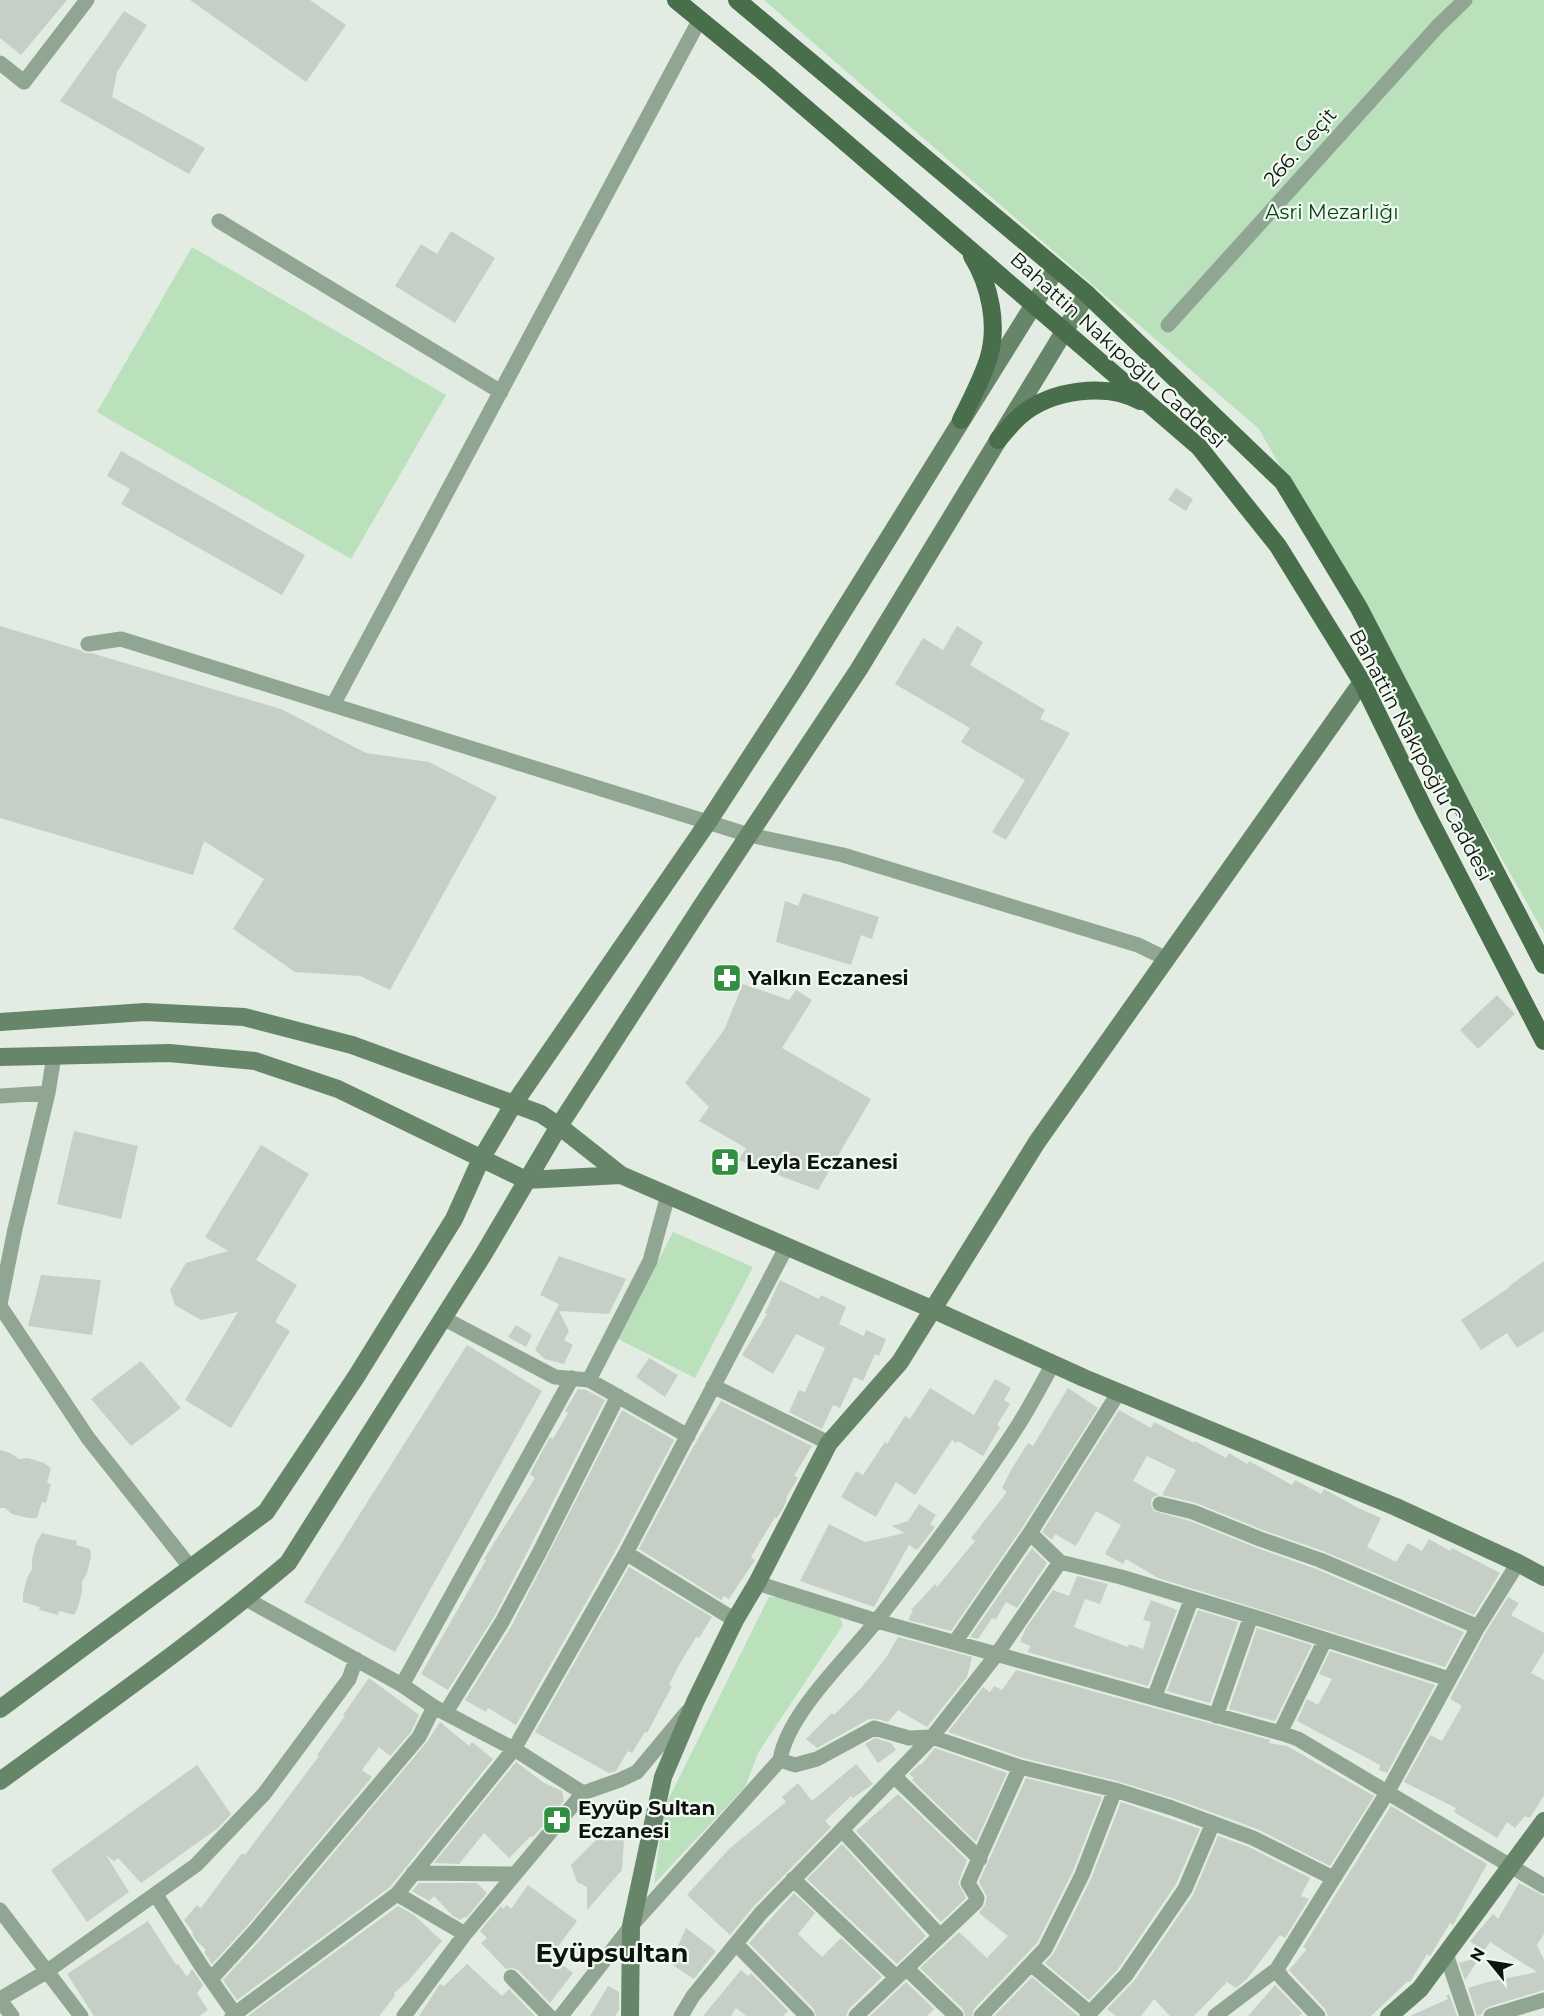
<svg xmlns="http://www.w3.org/2000/svg" width="1544" height="2016" font-family="Montserrat,sans-serif">
  <style>
    .green { fill: #bae1bb }
    .building { fill: #c5cfc5 }
    .lines { fill: none; stroke-linecap: round; stroke-linejoin: round }
    .street { stroke: #91a692; stroke-width: 15 }
    .secondary { stroke: #678568; stroke-width: 18 }
    .primary { stroke: #486e4b; stroke-width: 18 }
    .labels { text-anchor: middle; stroke-width: 4.5; stroke-linejoin: round; paint-order: stroke }
    .street-label { font-size: 20px; fill: #0f130f; stroke: #eff9ef }
    .park-label { font-size: 20px; fill: #093f13; stroke: #eff9ef }
    .poi-label { font-size: 20px; font-weight: bold; fill: #0f130f; stroke: #eff9ef; text-anchor: start }
    .district-label { font-size: 26px; font-weight: bold; fill: #0f130f; stroke: #eff9ef }
  </style>
  <rect width="100%" height="100%" fill="#e2ece2"/>
  <path class="green" d="M764,0H1544V933L1259,429Z
    M192,247L446,395L351,559L97,412Z
    M673,1232L753,1267L695,1378L618,1339Z
    M769,1597H781L840,1617L843,1625L758,1753L745,1787L654,1884L664,1808Z"/>
  <path class="building" d="M0,0H67L21,55L0,38Z
    M190,0H310L346,25L306,82Z
    M124,11L147,25L117,72L112,97L205,148L189,174L60,101Z
    M451,231L495,258L455,323L395,286L421,244L437,254Z
    M121,451L305,555L282,595L121,504L130,489L107,476Z
    M1176,488L1193,499L1186,511L1168,500Z
    M0,626L80,650L85,653H91L281,709L366,753L429,762L497,797L390,990L360,976L295,972L233,929L264,879L204,841L193,875L0,818Z
    M957,626L983,642L970,665L1045,710L1040,719L1070,733L1006,840L992,832L1025,780L961,742L970,728L895,684L923,638L943,650Z
    M803,893L879,917L872,939L861,935L851,965L776,942L785,901L798,906Z
    M743,984L789,1000L796,990L812,1000L782,1048L871,1099L818,1190L739,1160L746,1148L699,1121L709,1107L685,1083L724,1030Z
    M1497,995L1515,1014L1478,1049L1460,1030Z
    M74,1131L138,1146L121,1219L57,1204Z
    M261,1145L309,1174L256,1260L297,1285L275,1322L290,1331L231,1428L185,1400L238,1312L201,1320L175,1305L170,1290L186,1263L228,1251L205,1237Z
    M559,1256L626,1279L609,1314L559,1311L569,1331L564,1340L573,1345L564,1364L545,1359L535,1350L559,1304L540,1295Z
    M1544,1261V1331L1517,1348L1507,1333L1481,1350L1461,1320L1510,1287L1509,1286Z
    M41,1275L101,1280L92,1335L28,1326Z
    M780,1280L819,1299L821,1295L846,1307L839,1324L864,1336L866,1330L886,1339L879,1356L875,1354L863,1381L854,1377L840,1408L833,1405L822,1429L789,1412L799,1390L805,1392L825,1348L796,1334L773,1374L742,1355L767,1314L765,1313Z
    M516,1325L532,1335L526,1347L508,1337Z
    M467,1345L542,1391L395,1652L304,1602Z
    M649,1358L678,1375L665,1397L636,1377Z
    M141,1361L181,1408L131,1446L91,1399Z
    M995,1379L1011,1388L1004,1400L1010,1404L997,1425L1000,1427L983,1456L958,1441L956,1443L952,1440L915,1495L896,1482L876,1517L841,1497L856,1471L863,1475L885,1442L887,1444L905,1416L910,1419L930,1388L974,1415Z
    M1068,1388L1098,1408L1022,1528L951,1631L908,1620L913,1611L911,1610L935,1584L937,1587L975,1541L971,1538L1007,1492L1002,1488L1011,1470L1028,1443L1033,1446Z
    M578,1389L586,1390L605,1400L494,1617L448,1690L421,1674L486,1560L484,1559L535,1478L530,1474L550,1437L553,1439L568,1413L565,1411Z
    M721,1401L812,1446L794,1476L798,1478L786,1498L787,1499L783,1508L777,1518L775,1517L751,1557L755,1560L729,1599L724,1596L721,1600L639,1549L692,1449Z
    M622,1410L674,1440L617,1548L516,1725L488,1708L486,1712L465,1700L511,1627Z
    M1119,1410L1151,1428L1154,1422L1194,1443L1195,1441L1226,1458L1229,1453L1247,1464L1249,1461L1292,1485L1295,1480L1321,1494L1324,1489L1358,1508L1381,1518L1367,1547L1396,1562L1408,1543L1422,1551L1429,1539L1450,1551L1452,1548L1500,1573L1474,1615L1323,1551L1263,1530L1196,1503L1162,1495L1176,1470L1147,1456L1133,1481L1159,1495L1153,1497L1151,1501V1506L1154,1511L1190,1521L1257,1548L1316,1569L1464,1632L1445,1667L1158,1578L1126,1559L1123,1564L1105,1554L1121,1525L1096,1511L1076,1546L1055,1534L1052,1540L1042,1532Z
    M0,1450L10,1453L19,1459L28,1458L44,1463L51,1468L47,1483L51,1484L46,1503L42,1502L37,1518H28L12,1514L5,1508H0Z
    M919,1504L936,1515L930,1524L935,1527L917,1550L909,1545L874,1607L800,1581L829,1524L865,1542L905,1533L892,1526L908,1521Z
    M42,1533L77,1541L76,1545L90,1549L91,1557L87,1573L82,1582V1592L78,1607L74,1615L59,1611L58,1615L39,1610L40,1607L23,1602V1594L27,1578L32,1569V1559L36,1543Z
    M1032,1548L1047,1563L1017,1608L1006,1602L996,1619L992,1618L978,1639L970,1637Z
    M629,1567L712,1617L699,1638L696,1637L679,1665L669,1685L672,1686L647,1733L645,1732L632,1753L628,1751L616,1771L609,1773L535,1732Z
    M1077,1576L1108,1584L1100,1604L1085,1599L1074,1627L1128,1647L1129,1644L1143,1649L1151,1622L1143,1620L1151,1600L1177,1610L1148,1686L1027,1652L1031,1646L1020,1642L1026,1628L1053,1590L1069,1596Z
    M1508,1597L1519,1603L1511,1615L1544,1633V1652L1531,1673L1544,1680V1795L1530,1818L1525,1816L1515,1828L1507,1822L1497,1838L1454,1812L1456,1808L1404,1782L1430,1735L1442,1741L1462,1706L1450,1699L1486,1632Z
    M1198,1610L1238,1622L1210,1703L1167,1691Z
    M1257,1628L1312,1645L1275,1721L1229,1709Z
    M898,1637L972,1657L967,1677L927,1727L898,1710L888,1722L877,1719H869L817,1748L806,1739L832,1713L834,1715L862,1687L886,1658Z
    M1330,1651L1435,1685L1387,1773L1379,1770L1380,1765L1297,1721L1307,1699L1318,1705L1332,1679L1319,1674Z
    M1016,1670L1270,1740L1269,1743L1287,1746L1374,1796L1330,1866L1257,1829L1175,1799L1117,1781L1023,1758L948,1732L983,1687L990,1692L994,1686L1002,1690Z
    M369,1678L419,1715L411,1732L390,1756L379,1747L362,1770L372,1777L248,1925L212,1964L204,1952L206,1950L196,1940L192,1933L193,1932L184,1920L197,1905L201,1908L242,1853L245,1855L319,1756L317,1755L345,1716L343,1715Z
    M440,1722L469,1746L472,1742L493,1759L390,1887L237,2000L223,1980L262,1938L426,1743Z
    M875,1738L891,1743L896,1750L878,1763L865,1744Z
    M935,1748L1007,1773L976,1842L912,1780L914,1778L909,1774L920,1764L921,1765Z
    M516,1762L544,1783L562,1791L564,1801L533,1837L531,1836L509,1858L484,1833L459,1864L434,1863Z
    M856,1764L873,1784L853,1798L851,1796L825,1821L831,1827L754,1906L730,1935L687,1895L729,1849L786,1802L782,1797L798,1783L812,1801Z
    M197,1765L231,1814L218,1828L141,1883L118,1858L114,1861L106,1855L129,1892L87,1922L51,1870Z
    M1026,1778L1102,1797L1073,1871L1037,1943L974,2009L972,2016H965L963,2009L920,1968L959,1932L987,1958L1008,1936L979,1913L985,1905L987,1897L979,1882Z
    M898,1794L967,1860L958,1883L966,1898L941,1922L856,1831Z
    M1121,1802L1200,1829L1176,1884L1118,1969L1089,2000L1045,1963L1054,1953L1091,1879Z
    M1391,1806L1487,1864L1453,1925L1450,1923L1430,1956L1427,1954L1410,1982L1408,1981L1371,2016H1328L1325,2009L1289,1970L1307,1949L1303,1947Z
    M612,1824L624,1839L622,1870L587,1910V1887L577,1882L571,1865Z
    M1218,1836L1249,1847L1310,1878L1301,1896L1309,1899L1285,1938L1280,1935L1247,1979L1236,1988L1227,1982L1194,2016H1170L1154,1999L1141,2016H1116L1107,2009L1134,1981L1193,1895Z
    M842,1844L926,1936L897,1964L807,1879Z
    M419,1883H477L487,1893L466,1918L464,1917L461,1920L453,1916L434,1896L429,1901L412,1891Z
    M1519,1883L1544,1896V1934L1537,1945L1544,1960V1990L1488,2007L1484,2010L1481,2015L1477,2016L1468,1988L1488,1982L1537,1972L1490,1942L1483,1952L1470,1941L1493,1914L1498,1919Z
    M528,1885L577,1921L551,1956L573,1973L550,2003L518,1970L513,1968L506,1969L481,1943L487,1938L480,1931L501,1906L503,1909L507,1905L511,1909Z
    M794,1893L815,1913L798,1934L822,1957L841,1938L882,1977L849,2009L846,2016H816L814,2009L749,1943Z
    M398,1906L414,1915L442,1941L409,1980L394,1993L395,1996L379,2016H248Z
    M148,1921L176,1965L178,1964L187,1977L192,1969L203,1985L197,1993L208,2010L199,2016H94L67,1974Z
    M686,1928L716,1951L694,1979L674,1966L672,1959Z
    M1480,1957L1465,1980L1459,1963Z
    M467,1964L502,1996L509,1989L535,2016H419L440,1984L444,1986Z
    M741,1970L748,1976L751,1973L788,2011L783,2016H746L736,2008L731,2016H703Z
    M1032,1977L1077,2015L1078,2016H994Z
    M906,1982L934,2009L927,2016H870Z
    M1275,1985L1302,2013L1299,2016H1248Z
    M608,1986L619,1992V2010L615,2016H590Z
    M1449,1994L1457,2016H1410L1448,1999L1446,1996Z"/>
  <g class="lines">
    <path class="street" d="M0,63L24,82L87,0
      M219,221L501,392
      M1168,325L1438,26L1465,0
      M88,644L121,639L749,835L843,855L1138,945L1167,959
      M333,705L700,19
      M0,1096L48,1093
      M0,1304L15,1229L48,1093L54,1056
      M0,1306L88,1438L191,1568
      M443,1318L555,1377L589,1380L688,1436
      M589,1380L650,1261L668,1195
      M713,1386L829,1443
      M1160,1504L1193,1512L1260,1539L1320,1560L1478,1627
      M1030,1533L1060,1562L1121,1577L1264,1620L1449,1679
      M626,1553L735,1620
      M757,1583L877,1621L1284,1734L1298,1739L1544,1886
      M246,1599L402,1685L434,1707L514,1749L583,1793
      M955,1642L1030,1533L1119,1392
      M402,1685L572,1378
      M1154,1698L1192,1598
      M446,1712L502,1622L539,1553L618,1396
      M1216,1716L1251,1616
      M1280,1733L1325,1640
      M780,1760L795,1765L817,1759L874,1728L909,1738L932,1737L1020,1767L1115,1790L1172,1808L1253,1838L1333,1878
      M894,1776L980,1859
      M842,1830L940,1936
      M413,1873L513,1874
      M793,1879L896,1977
      M397,1894L465,1934
      M156,1895L202,1967L235,2014
      M0,1910L81,2016
      M736,1944L807,2016
      M1446,1954L1467,2016
      M1032,1965L1090,2013
      M906,1968L956,2016
      M1277,1969L1282,1978L1318,2016
      M511,1977L549,2016
      M211,1979L255,1931L419,1737L434,1707
      M0,1999L46,1972L196,1865L264,1794L349,1679L356,1659
      M0,2000L12,2016
      M232,2016L397,1894L514,1749L626,1553L787,1246
      M404,2016L465,1934L583,1793L620,1780L637,1772L687,1712
      M561,2016L631,1926L780,1760C788,1712 848,1658 878,1619C926,1557 974,1493 1017,1427C1030,1407 1041,1385 1053,1364
      M681,2016L693,1996L761,1913L932,1737L997,1654L1060,1562
      M856,2016L976,1902L977,1898L968,1883L1020,1767
      M981,2016L1045,1949L1082,1875L1115,1790
      M1087,2016L1126,1975L1185,1889L1213,1823
      M1215,2016L1277,1969L1387,1793L1478,1627L1518,1563
      M1491,2016L1544,2000"/>
    <path class="secondary" d="M0,1022L145,1012L244,1017L352,1045L541,1114L559,1126L621,1175L526,1180L338,1089L255,1061L169,1053L0,1057
      M621,1175L934,1310L1084,1378L1396,1507L1518,1563L1544,1577
      M0,1709L266,1512L356,1377L454,1219L481,1159L513,1105L708,822L799,682L1056,269
      M0,1781C97,1710 196,1641 288,1563L483,1255L559,1126L701,907L859,669L1087,294
      M630,2016L631,1926L663,1777L695,1702L735,1620L757,1583L829,1443L900,1362L1037,1142L1362,682
      M1389,2016L1420,1989L1544,1821"/>
    <path class="primary" d="M676,0L765,73L1199,447L1278,546L1362,682L1425,811L1544,1041
      M737,0L1087,294L1283,482L1359,608L1544,965
      M961,420C971,400 981,381 988,360C999,326 990,285 972,256
      M998,440C1005,432 1012,423 1020,416C1050,390 1106,382 1140,401"/>
  </g>
  <defs>
    <g id="pharmacy-square" transform="scale(1.5)"><rect x="-9" y="-9" width="18" height="18" rx="4" fill="#328e40" stroke="#eff9ef"/><path d="M-2-6h4v4h4v4h-4v4h-4v-4h-4v-4h4Z" fill="#fff"/></g>
  </defs>
  <g fill-rule="evenodd">
    <use href="#pharmacy-square" x="727" y="978"/>
    <use href="#pharmacy-square" x="725" y="1162"/>
    <use href="#pharmacy-square" x="557" y="1820"/>
  </g>
  <g class="labels">
    <g class="street-label">
      <text transform="translate(1300 147) rotate(-48)" y="7">266. Geçit</text>
      <text transform="translate(1118 350) rotate(42)" y="7">Bahattin Nakıpoğlu Caddesi</text>
      <text transform="translate(1421 755) rotate(62)" y="7">Bahattin Nakıpoğlu Caddesi</text>
    </g>
    <g class="park-label">
      <text x="1332" y="219">Asri Mezarlığı</text>
    </g>
    <g class="poi-label">
      <text x="748" y="985">Yalkın Eczanesi</text>
      <text x="746" y="1169">Leyla Eczanesi</text>
      <text x="578" y="1815">Eyyüp Sultan<tspan x="578" dy="23">Eczanesi</tspan></text>
    </g>
    <g class="district-label">
      <text x="612" y="1962">Eyüpsultan</text>
    </g>
  </g>
  <g transform="translate(1490 1962) rotate(300)" stroke="#eff9ef" stroke-width="4.5" paint-order="stroke">
  <path d="M0-4.5L10 22L0 15L-10 22Z" fill="#0f130f"/>
  <text y="-9" font-size="16" font-weight="bold" text-anchor="middle" fill="#0f130f">N</text>
  </g>
</svg>
